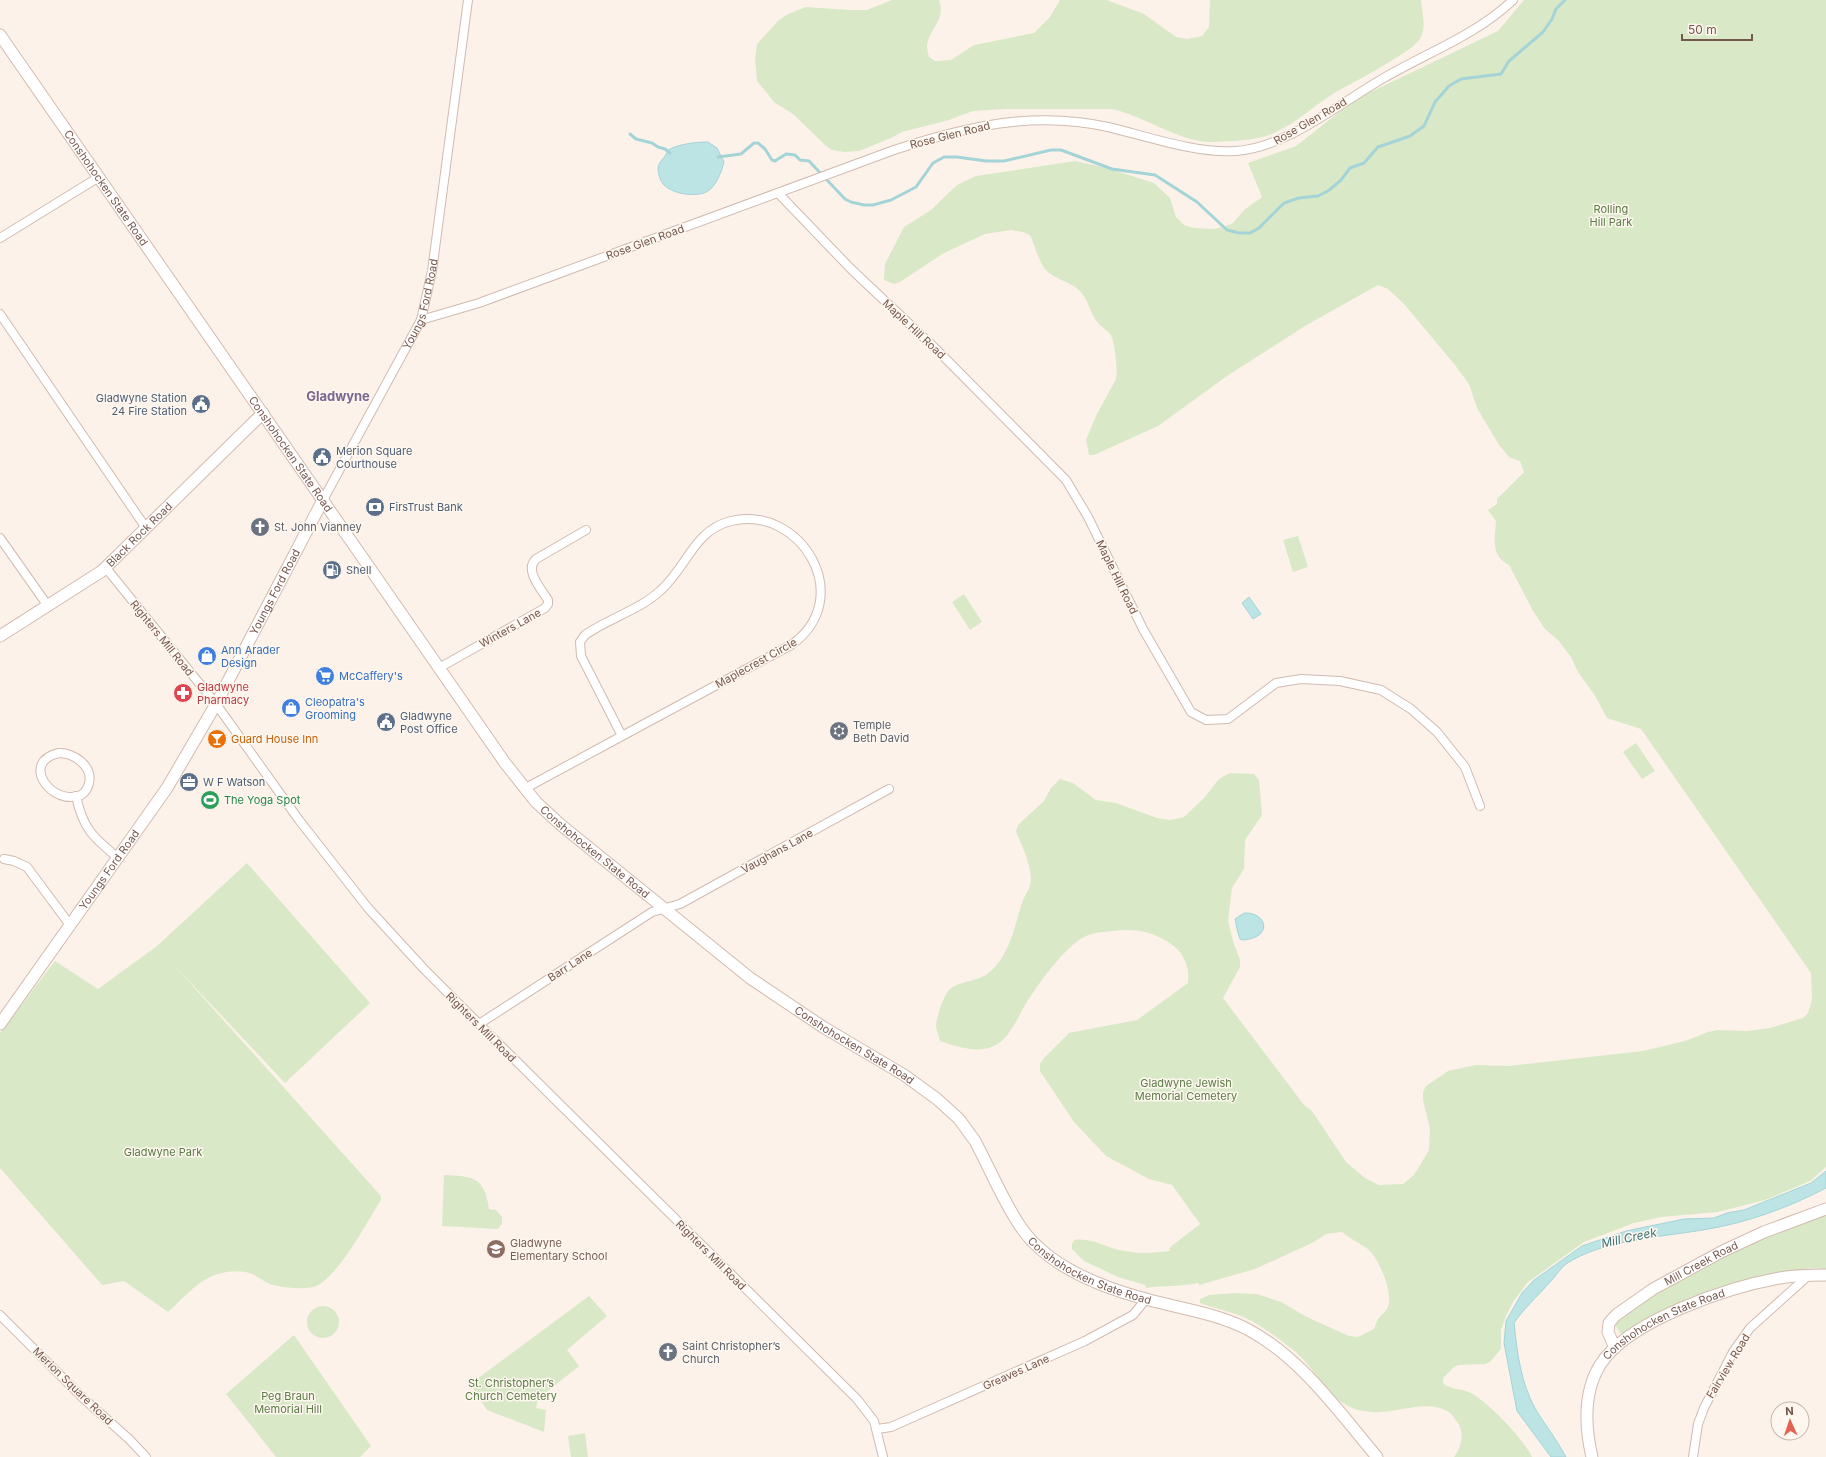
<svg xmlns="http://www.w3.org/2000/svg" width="1826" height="1457" font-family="Inter,sans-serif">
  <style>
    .green { fill: #d9e9c7 }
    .water { fill: #bde4e5; stroke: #a4d4d7 }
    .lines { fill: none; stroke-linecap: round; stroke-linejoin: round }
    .stream { stroke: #a4d4d7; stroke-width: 3 }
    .street-casing { stroke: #d0bbb1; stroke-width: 10 }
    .secondary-casing { stroke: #d3bbaf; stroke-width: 13 }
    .street { stroke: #fff; stroke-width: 8 }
    .secondary { stroke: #fff; stroke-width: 11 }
    .labels { text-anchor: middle; stroke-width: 3; stroke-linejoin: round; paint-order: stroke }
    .street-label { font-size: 11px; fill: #76574d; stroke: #fef7ef }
    .park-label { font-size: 11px; fill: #5b7b45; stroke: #fef7ef }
    .service-label { font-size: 11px; fill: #4e5e75; stroke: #fef7ef; text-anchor: start }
    .worship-label { font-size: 11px; fill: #5b616d; stroke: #fef7ef; text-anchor: start }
    .shop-label { font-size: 11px; fill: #366cbe; stroke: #fef7ef; text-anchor: start }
    .health-label { font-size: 11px; fill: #be3a42; stroke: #fef7ef; text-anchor: start }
    .food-label { font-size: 11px; fill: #c56008; stroke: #fef7ef; text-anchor: start }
    .leisure-label { font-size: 11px; fill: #27864d; stroke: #fef7ef; text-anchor: start }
    .education-label { font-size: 11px; fill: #785e54; stroke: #fef7ef; text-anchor: start }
    .water-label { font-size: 12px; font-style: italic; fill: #41767a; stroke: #fef7ef }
    .quarter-label { font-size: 13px; font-weight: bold; fill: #7d6591; stroke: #fef7ef }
  </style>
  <rect width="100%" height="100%" fill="#fcf2e9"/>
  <path class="green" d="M892,0H939C946,20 930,28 927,45C927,49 928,53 929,57L935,61L951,60L974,45L1034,33L1050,17L1060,0H1107L1144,14L1176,37L1187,39L1202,36L1209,27L1210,0H1421C1422,12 1427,28 1420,39C1414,47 1405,52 1396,58C1377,70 1356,81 1336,92C1314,105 1296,124 1272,134C1259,140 1224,142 1209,142C1178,141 1144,116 1112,109H1006L973,111L949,120L902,132L891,138L859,151L844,152L832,150L825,145L793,114L775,103L757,81L755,59L757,44L778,21L788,14L806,7L848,10H867Z
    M1524,0H1826V1167L1810,1181L1765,1200L1718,1212L1661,1217L1634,1223L1584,1242L1528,1282L1513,1302L1506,1316L1501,1330V1349L1490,1362L1485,1364L1459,1365L1454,1367L1443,1378V1383C1450,1390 1462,1388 1471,1393C1489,1403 1523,1438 1532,1457H1454C1461,1448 1465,1433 1458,1423C1454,1418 1451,1412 1445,1410C1425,1401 1402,1411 1382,1412C1375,1413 1365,1411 1358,1410C1326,1401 1316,1367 1292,1349C1277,1337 1258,1323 1241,1316C1228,1311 1213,1308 1200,1303V1299L1209,1295L1235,1293L1256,1294L1281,1302L1307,1317L1349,1336L1358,1337L1374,1329C1375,1327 1376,1323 1377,1321C1381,1314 1388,1311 1389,1303C1391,1288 1378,1255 1365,1247C1358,1242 1349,1238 1342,1232L1326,1234L1312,1243L1255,1269L1199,1285L1198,1283C1180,1287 1163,1285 1146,1288L1145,1285L1118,1277L1084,1261L1072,1249V1244L1074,1240C1093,1237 1107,1249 1125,1251C1140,1254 1154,1253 1169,1251L1170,1250L1169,1248L1200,1224L1172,1185L1149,1179L1106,1156L1074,1122L1040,1071V1064L1044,1058L1069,1033L1137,1020L1188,983C1190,967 1184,953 1171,944C1153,931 1134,928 1113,931C1105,932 1094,932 1086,936C1065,945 1031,993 1020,1014C1014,1026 1006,1040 994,1046C978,1054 955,1046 940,1041C939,1037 937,1031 936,1027C936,1018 943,997 949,990C958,981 975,982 986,975C1009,958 1014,929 1022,903C1024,896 1031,888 1031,880C1031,863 1022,847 1016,831L1018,825L1044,801L1051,788L1060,779L1073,783L1096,800L1116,803L1157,818L1170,820L1184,817L1205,797L1218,780L1224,776L1230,773L1254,774L1259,780L1262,815L1245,840L1244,869L1232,888L1228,921L1233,941L1240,960V967L1223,998L1304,1105L1312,1111L1346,1162L1365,1178L1379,1185L1403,1184L1414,1175L1429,1150L1430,1129L1423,1100V1092L1426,1086L1448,1071L1476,1065L1509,1066L1643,1051L1685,1041L1708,1032L1717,1030L1747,1031L1770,1028L1803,1018L1808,1013L1812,1000L1811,973L1641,729L1607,718L1594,694L1578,672L1571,657L1558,640L1545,629L1533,611L1509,565C1490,556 1495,537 1496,521L1488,510L1497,504V499L1524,472L1520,461L1509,457L1499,445L1477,408L1469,384L1455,365L1404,304L1388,289L1378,285L1305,326L1227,376L1158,426L1094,455H1089L1086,440L1096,416L1116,379C1118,372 1115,340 1110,334C1106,329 1099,326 1095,319C1089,309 1088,299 1079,290C1069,281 1055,280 1045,269C1038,259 1035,246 1030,235L1023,232L1011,230L985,234L944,253L900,282L894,284L884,280L885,264L904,227L931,210L957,185L976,176L1075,161L1107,168L1154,183L1170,198L1176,217L1184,225L1194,228L1214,229L1232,224L1244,210L1262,197L1248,163L1296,146L1356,99L1498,31Z
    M1298,536L1308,567L1293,572L1283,540Z
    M964,594L982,622L970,630L952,602Z
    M1636,743L1655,771L1642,779L1623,752Z
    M247,863L370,1003L285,1083L174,965L381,1196V1200C365,1225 344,1267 320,1284C310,1291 281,1288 270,1284C264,1282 259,1277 254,1275C244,1269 226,1271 215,1275C197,1281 183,1299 168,1312L124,1281L102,1285L0,1168V1033L55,961L98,989L157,946Z
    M444,1175C473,1176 485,1177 489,1209L496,1210L502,1217V1224L498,1229L442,1226Z
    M1826,1213V1269L1811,1268L1776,1273L1677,1307L1621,1334L1615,1325C1645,1295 1686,1275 1725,1256C1759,1240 1791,1225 1826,1213Z
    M589,1296L607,1316L567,1350L579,1366L538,1399L536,1408L546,1410L544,1432L487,1410L470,1384Z
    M307 1322a16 16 0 1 1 32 0a16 16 0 1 1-32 0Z
    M294,1335L371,1446L360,1457H276L226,1394Z
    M585,1433L588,1457H571L568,1436Z"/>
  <path class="water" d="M708,142L717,148L724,162C722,171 716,186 708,191C697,198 673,194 664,185C660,181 658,173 658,168C659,160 666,158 668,150C679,144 695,142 708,142Z
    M1249,597L1261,614L1253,619L1242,603Z
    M1244,913C1268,912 1273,938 1243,940L1240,939L1238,933L1235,919Z
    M1826,1171V1188C1788,1208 1746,1223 1703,1230C1661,1237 1602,1240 1566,1264C1560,1269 1555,1277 1550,1282C1537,1297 1525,1307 1514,1323C1517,1352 1521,1384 1536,1410C1546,1426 1557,1440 1566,1457H1551L1517,1411L1504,1343L1506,1321L1522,1293L1534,1280L1582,1246L1626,1231L1684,1219L1714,1218L1727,1213L1744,1210L1811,1183Z"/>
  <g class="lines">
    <path class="stream" d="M630,134L636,139L652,143L658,147L665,149L670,153
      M718,157L741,154L754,143H758L765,149L772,160L775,161L786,154L795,155L800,160L809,161L845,199L851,202L864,205H873L891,200L916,187L933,163L944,157H957L986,161H1004L1051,150H1061L1112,169L1155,175L1197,202L1227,230L1239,233H1250L1259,228L1284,203L1299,198L1318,196L1328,191L1341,180L1350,168L1364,163L1378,147L1410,136L1424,126L1435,102L1449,86L1461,79L1501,74L1509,61L1543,32L1552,19L1556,9L1565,0"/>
    <g class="street-casing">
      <g id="street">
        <path d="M778,193L851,269L938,351L1066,480L1088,517L1143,629L1191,712L1206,720L1228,719L1276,683L1301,679L1340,681L1381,690L1411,709L1437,732L1465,767L1480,806"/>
        <path d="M0,238L99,177"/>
        <path d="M0,314L146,528"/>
        <path d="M421,320L479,303L894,150C965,127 1033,110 1108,127C1146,136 1197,154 1236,151C1285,148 1339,104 1382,79C1426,53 1475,36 1513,0"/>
        <path id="s1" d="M323,500L421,320L432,271L468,0"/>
        <path d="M0,538L48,606"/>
        <path d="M106,568L216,704L299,820L368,908L424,969L490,1035L857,1399L874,1421L883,1457"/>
        <path d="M439,668L545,608L548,604V600C541,589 524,570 536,559L586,530"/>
        <path d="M59,753C74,753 93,766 89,783C88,788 86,792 81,795C52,807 19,762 59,753Z"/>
        <path d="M524,789L622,736L581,656L580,642L585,635C609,618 640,610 661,590C687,567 694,530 731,521C800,504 858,598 791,645L622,736"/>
        <path d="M76,796C83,829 93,837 118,858"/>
        <path d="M4,859L14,861L27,867L70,925"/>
        <path d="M479,1024L652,912L680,904L889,789"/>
        <path d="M0,1315L83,1398L129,1439L146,1457"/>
        <path d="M877,1429L891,1427L1085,1341L1133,1315L1146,1299"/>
        <path d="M1693,1457L1698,1424L1704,1408L1733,1352L1750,1328L1809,1275"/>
      </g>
    </g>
    <g class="secondary-casing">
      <g id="secondary">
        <path id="s2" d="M0,35L505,763L536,802L561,825L750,978L823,1027L904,1075L937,1099L959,1119L975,1141C990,1169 1002,1199 1020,1226C1047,1266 1100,1287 1146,1299C1181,1309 1217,1313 1249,1330C1302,1359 1339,1412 1377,1457"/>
        <path id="s3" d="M0,636L102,571L263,413"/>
        <path id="s4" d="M0,1024L167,788L216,704L323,500"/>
        <path id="s5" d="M1615,1348L1608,1332L1609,1323L1616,1315L1653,1289L1723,1251L1764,1232L1826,1209"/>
        <path id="s6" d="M1592,1457C1585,1427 1583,1393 1600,1365C1628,1320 1730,1287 1780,1278C1795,1275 1811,1275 1826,1275"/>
      </g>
    </g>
    <use href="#street" class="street"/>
    <use href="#secondary" class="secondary"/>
  </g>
  <defs>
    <g id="civic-disc" transform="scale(1)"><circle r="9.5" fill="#5c6f8a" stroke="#fef7ef"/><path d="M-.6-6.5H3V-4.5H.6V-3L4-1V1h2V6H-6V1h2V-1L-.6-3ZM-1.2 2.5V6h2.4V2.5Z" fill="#fff"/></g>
    <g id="bank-disc" transform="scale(1)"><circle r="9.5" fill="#5c6f8a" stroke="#fef7ef"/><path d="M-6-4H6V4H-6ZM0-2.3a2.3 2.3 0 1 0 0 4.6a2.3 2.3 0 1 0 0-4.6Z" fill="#fff"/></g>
    <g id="church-disc" transform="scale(1)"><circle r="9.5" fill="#6b7280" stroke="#fef7ef"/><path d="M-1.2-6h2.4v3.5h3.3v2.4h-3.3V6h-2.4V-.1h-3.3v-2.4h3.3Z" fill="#fff"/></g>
    <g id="fuel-disc" transform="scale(1)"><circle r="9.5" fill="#5c6f8a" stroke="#fef7ef"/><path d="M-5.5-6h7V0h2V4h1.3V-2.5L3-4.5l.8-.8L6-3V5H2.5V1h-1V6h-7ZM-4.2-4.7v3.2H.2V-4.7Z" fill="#fff"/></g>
    <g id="shop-disc" transform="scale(1)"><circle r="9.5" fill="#3f7fe0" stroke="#fef7ef"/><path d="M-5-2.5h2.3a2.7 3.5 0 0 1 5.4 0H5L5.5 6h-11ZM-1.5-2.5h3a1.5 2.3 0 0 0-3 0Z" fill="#fff"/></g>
    <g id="supermarket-disc" transform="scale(1)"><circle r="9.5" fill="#3f7fe0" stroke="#fef7ef"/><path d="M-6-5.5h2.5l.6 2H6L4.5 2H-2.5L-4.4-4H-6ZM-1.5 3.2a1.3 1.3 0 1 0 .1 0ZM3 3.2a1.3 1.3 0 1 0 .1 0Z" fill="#fff"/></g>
    <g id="pharmacy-disc" transform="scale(1)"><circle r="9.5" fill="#e0444e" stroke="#fef7ef"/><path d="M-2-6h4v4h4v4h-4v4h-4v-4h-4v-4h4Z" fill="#fff"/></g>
    <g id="synagogue-disc" transform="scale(1)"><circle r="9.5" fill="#6b7280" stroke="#fef7ef"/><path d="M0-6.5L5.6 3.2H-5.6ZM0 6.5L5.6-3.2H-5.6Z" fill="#fff"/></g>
    <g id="bar-disc" transform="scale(1)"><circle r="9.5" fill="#e8710a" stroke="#fef7ef"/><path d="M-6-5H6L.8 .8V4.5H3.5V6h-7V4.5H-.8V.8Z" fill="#fff"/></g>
    <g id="office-disc" transform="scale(1)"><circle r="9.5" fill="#5c6f8a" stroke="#fef7ef"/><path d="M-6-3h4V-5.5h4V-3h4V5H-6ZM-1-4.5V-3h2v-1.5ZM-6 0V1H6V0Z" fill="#fff"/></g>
    <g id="stadium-disc" transform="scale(1)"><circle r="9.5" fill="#2e9e5b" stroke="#fef7ef"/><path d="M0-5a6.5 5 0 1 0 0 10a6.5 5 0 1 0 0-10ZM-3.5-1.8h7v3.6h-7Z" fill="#fff"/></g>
    <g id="school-disc" transform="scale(1)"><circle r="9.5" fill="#8d6e63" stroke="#fef7ef"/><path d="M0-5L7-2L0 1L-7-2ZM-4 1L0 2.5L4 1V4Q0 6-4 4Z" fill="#fff"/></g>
  </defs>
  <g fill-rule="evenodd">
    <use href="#civic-disc" x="201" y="404"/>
    <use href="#civic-disc" x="322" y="457"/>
    <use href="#bank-disc" x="375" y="507"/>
    <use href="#church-disc" x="260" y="527"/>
    <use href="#fuel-disc" x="332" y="570"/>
    <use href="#shop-disc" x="207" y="656"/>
    <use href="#supermarket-disc" x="325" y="676"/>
    <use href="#pharmacy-disc" x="183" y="693"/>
    <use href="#shop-disc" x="291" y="708"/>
    <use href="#civic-disc" x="386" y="722"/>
    <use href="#synagogue-disc" x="839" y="731"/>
    <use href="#bar-disc" x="217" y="739"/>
    <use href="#office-disc" x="189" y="782"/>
    <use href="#stadium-disc" x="210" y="800"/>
    <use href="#school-disc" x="496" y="1249"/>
    <use href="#church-disc" x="668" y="1352"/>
  </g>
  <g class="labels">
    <g class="street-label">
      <text transform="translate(1310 121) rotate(-30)" y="4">Rose Glen Road</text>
      <text transform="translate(950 135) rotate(-14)" y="4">Rose Glen Road</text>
      <text dy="4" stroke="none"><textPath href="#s2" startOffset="186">Conshohocken State Road</textPath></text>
      <text transform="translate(645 242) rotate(-20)" y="4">Rose Glen Road</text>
      <text dy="4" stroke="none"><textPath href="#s1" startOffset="220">Youngs Ford Road</textPath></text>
      <text transform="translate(914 329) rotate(43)" y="4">Maple Hill Road</text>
      <text dy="4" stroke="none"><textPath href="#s2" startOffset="510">Conshohocken State Road</textPath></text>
      <text dy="4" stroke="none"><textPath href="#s3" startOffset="173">Black Rock Road</textPath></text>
      <text transform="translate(1117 577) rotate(64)" y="4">Maple Hill Road</text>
      <text dy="4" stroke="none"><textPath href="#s4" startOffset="513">Youngs Ford Road</textPath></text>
      <text transform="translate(510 628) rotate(-29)" y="4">Winters Lane</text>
      <text transform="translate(162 638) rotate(51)" y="4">Righters Mill Road</text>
      <text transform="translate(756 663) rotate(-29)" y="4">Maplecrest Circle</text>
      <text transform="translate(777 851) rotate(-29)" y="4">Vaughans Lane</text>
      <text dy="4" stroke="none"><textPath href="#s2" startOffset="1013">Conshohocken State Road</textPath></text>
      <text dy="4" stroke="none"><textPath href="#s4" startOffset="189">Youngs Ford Road</textPath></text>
      <text transform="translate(570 965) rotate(-33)" y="4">Barr Lane</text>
      <text transform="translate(481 1027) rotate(45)" y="4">Righters Mill Road</text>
      <text dy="4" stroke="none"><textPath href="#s2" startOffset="1337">Conshohocken State Road</textPath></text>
      <text transform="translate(711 1255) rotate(45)" y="4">Righters Mill Road</text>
      <text dy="4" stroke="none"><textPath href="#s5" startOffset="137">Mill Creek Road</textPath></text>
      <text dy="4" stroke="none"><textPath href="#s2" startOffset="1674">Conshohocken State Road</textPath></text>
      <text dy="4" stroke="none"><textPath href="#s6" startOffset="172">Conshohocken State Road</textPath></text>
      <text transform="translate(1728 1366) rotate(-59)" y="4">Fairview Road</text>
      <text transform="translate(1016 1372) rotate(-24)" y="4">Greaves Lane</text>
      <text transform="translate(73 1386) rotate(44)" y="4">Merion Square Road</text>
    </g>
    <g class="park-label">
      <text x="1611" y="213">Rolling<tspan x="1611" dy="13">Hill Park</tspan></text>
      <text x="1186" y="1087">Gladwyne Jewish<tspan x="1186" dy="13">Memorial Cemetery</tspan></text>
      <text x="163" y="1156">Gladwyne Park</text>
      <text x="511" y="1387">St. Christopher’s<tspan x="511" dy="13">Church Cemetery</tspan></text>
      <text x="288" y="1400">Peg Braun<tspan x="288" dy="13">Memorial Hill</tspan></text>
    </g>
    <g class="service-label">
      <text x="187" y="402" text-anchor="end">Gladwyne Station<tspan x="187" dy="13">24 Fire Station</tspan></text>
      <text x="336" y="455">Merion Square<tspan x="336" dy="13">Courthouse</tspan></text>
      <text x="389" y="511">FirsTrust Bank</text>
      <text x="346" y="574">Shell</text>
      <text x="400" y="720">Gladwyne<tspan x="400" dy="13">Post Office</tspan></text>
      <text x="203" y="786">W F Watson</text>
    </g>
    <g class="worship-label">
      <text x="274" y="531">St. John Vianney</text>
      <text x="853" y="729">Temple<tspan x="853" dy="13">Beth David</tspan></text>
      <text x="682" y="1350">Saint Christopher’s<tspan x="682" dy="13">Church</tspan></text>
    </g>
    <g class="shop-label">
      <text x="221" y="654">Ann Arader<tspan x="221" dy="13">Design</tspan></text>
      <text x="339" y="680">McCaffery's</text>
      <text x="305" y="706">Cleopatra's<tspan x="305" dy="13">Grooming</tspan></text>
    </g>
    <g class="health-label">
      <text x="197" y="691">Gladwyne<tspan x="197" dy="13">Pharmacy</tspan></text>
    </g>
    <g class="food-label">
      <text x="231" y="743">Guard House Inn</text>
    </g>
    <g class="leisure-label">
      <text x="224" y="804">The Yoga Spot</text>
    </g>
    <g class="education-label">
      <text x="510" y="1247">Gladwyne<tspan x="510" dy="13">Elementary School</tspan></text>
    </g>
    <g class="water-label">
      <text transform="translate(1629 1238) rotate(-12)" y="4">Mill Creek</text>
    </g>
    <g class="quarter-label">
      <text x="338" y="401">Gladwyne</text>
    </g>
  </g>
  <g transform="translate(1790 1421) rotate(357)"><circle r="19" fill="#fef7ef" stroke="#c8b7ae"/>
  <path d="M0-3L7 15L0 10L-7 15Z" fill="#e16453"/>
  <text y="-6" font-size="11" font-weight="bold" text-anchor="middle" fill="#76574d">N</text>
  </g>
  <path d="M1682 34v6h70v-6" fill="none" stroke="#76574d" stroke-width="2"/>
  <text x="1688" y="34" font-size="12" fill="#76574d" stroke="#fef7ef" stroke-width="3" paint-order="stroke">50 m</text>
</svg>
